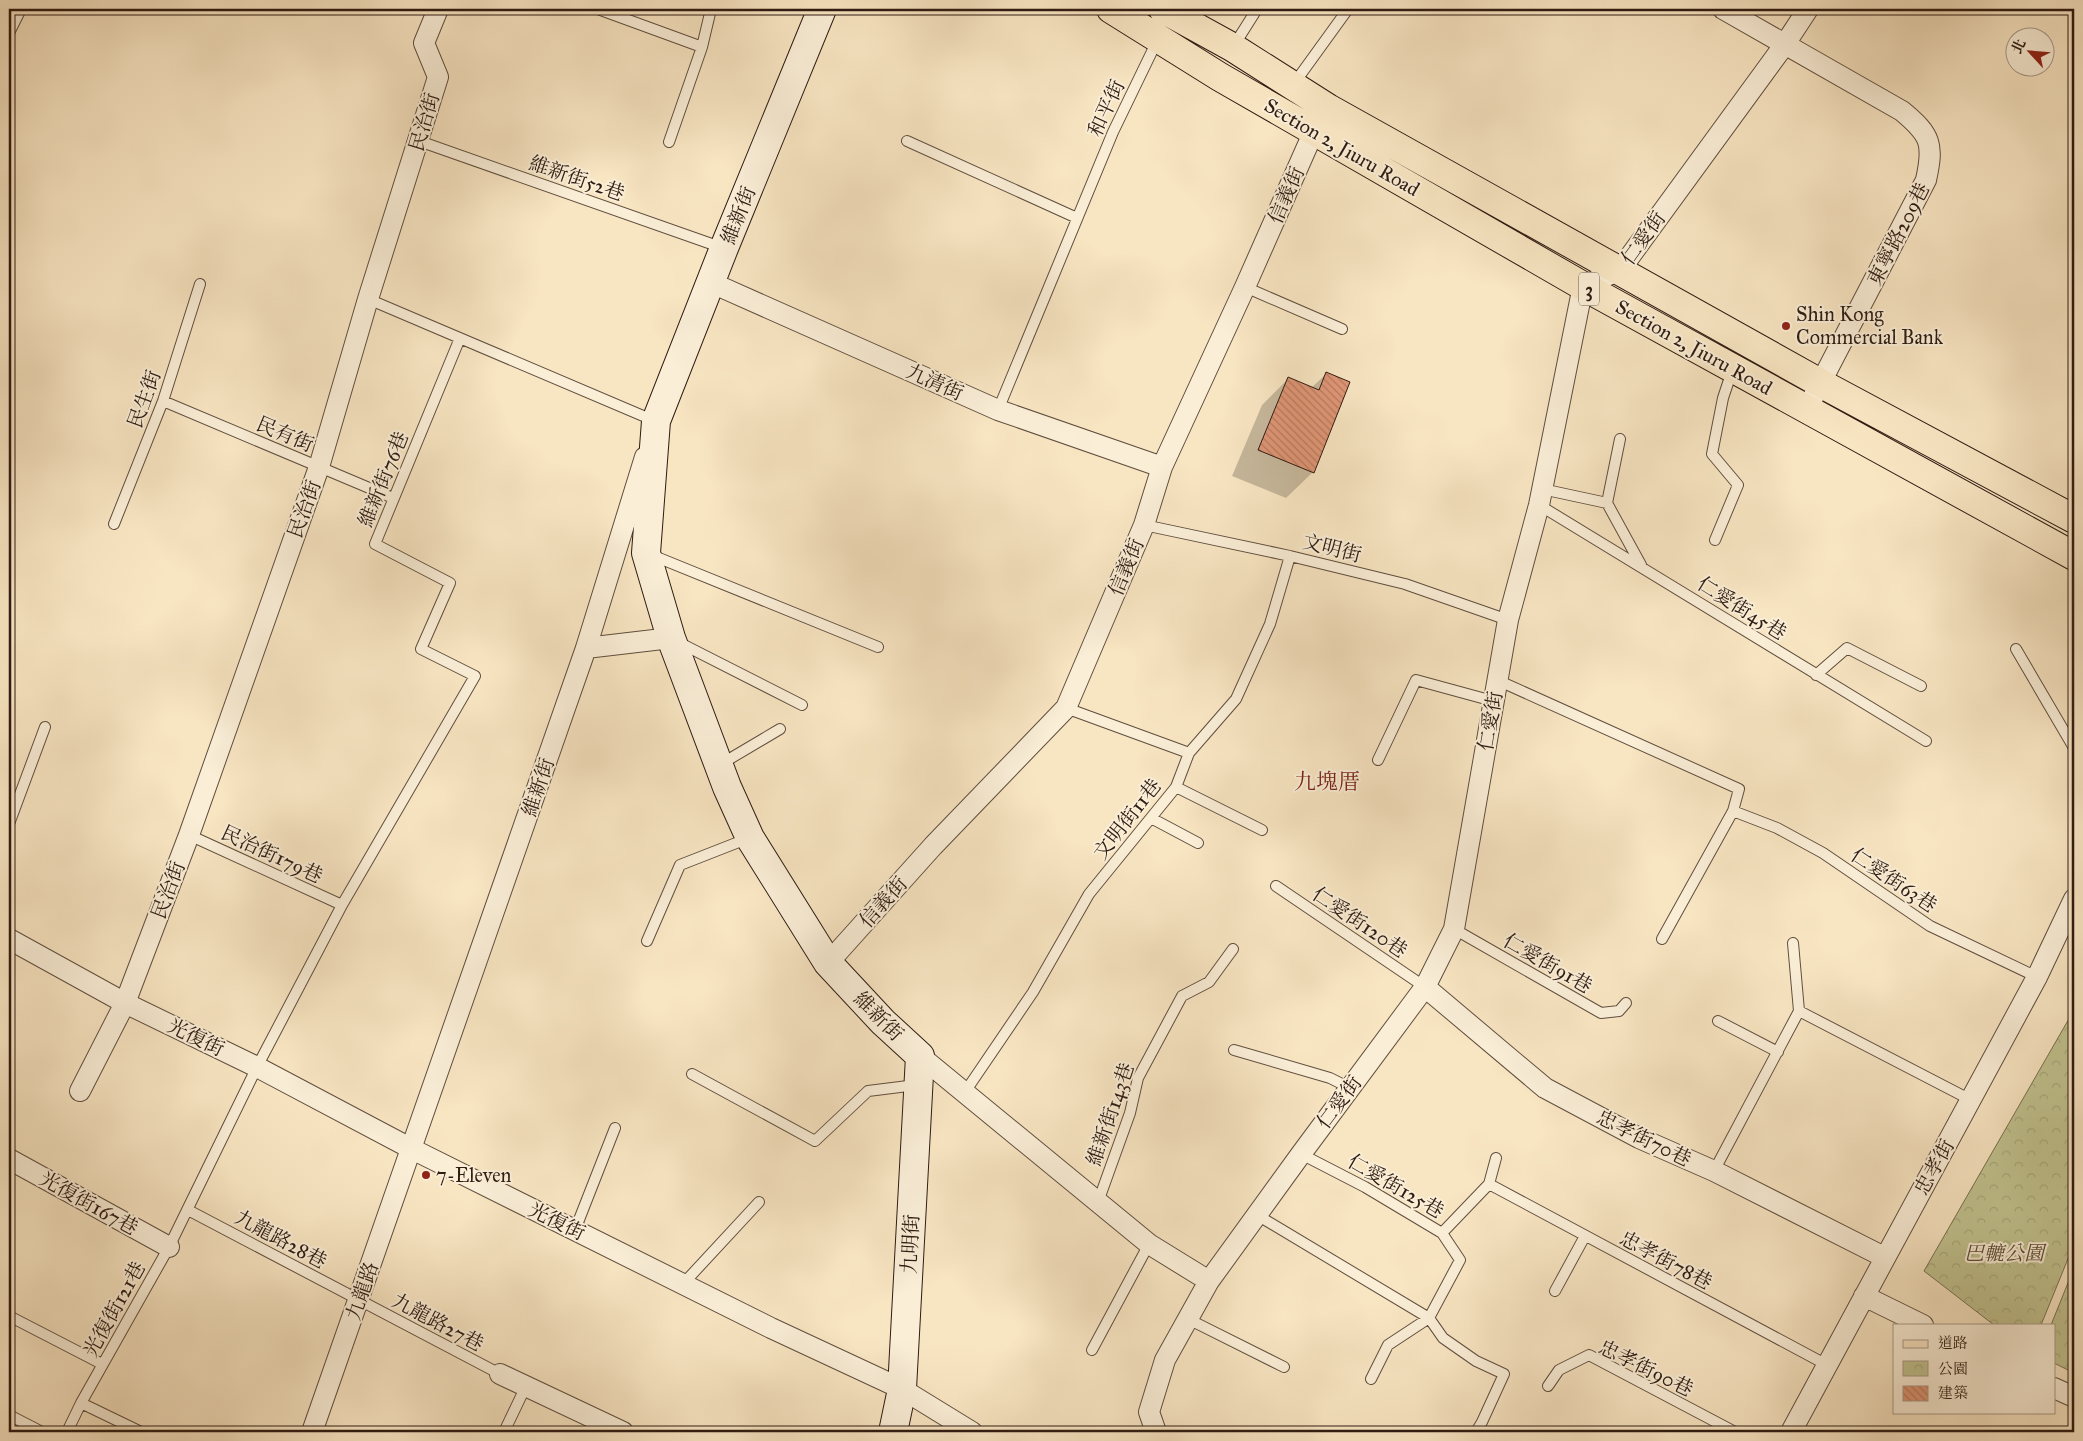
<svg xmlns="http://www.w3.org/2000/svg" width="2083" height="1441" font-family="'IM FELL Great Primer','Noto Serif TC',serif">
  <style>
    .park { fill: url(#park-crowns); stroke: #786f51 }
    .shadow { fill: #0003 }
    .building { fill: url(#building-back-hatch); stroke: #2e1b12 }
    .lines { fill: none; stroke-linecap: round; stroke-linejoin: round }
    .lane-casing { stroke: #604e3e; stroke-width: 12 }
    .street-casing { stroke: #604e3e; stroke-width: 22 }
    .secondary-casing { stroke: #2e1b12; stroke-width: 30 }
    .primary-casing { stroke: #2e1b12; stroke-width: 30 }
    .lane { stroke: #faeed7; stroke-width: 10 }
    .street { stroke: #faeed7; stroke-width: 20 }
    .secondary { stroke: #faeed7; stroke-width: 28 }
    .primary { stroke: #f8e5c2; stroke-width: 28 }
    .poi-dot { fill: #8f2418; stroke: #faeed7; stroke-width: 2 }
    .labels { text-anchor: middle; stroke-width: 4; stroke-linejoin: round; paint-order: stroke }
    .shield { fill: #faeed7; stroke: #6b5a4d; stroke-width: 1 }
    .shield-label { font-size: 19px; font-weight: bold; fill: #2e1b12 }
    .street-label { font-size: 20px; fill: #2e1b12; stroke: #faeed7 }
    .poi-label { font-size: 20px; fill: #2e1b12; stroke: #faeed7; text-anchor: start }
    .park-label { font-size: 20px; font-style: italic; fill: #5a4d38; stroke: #faeed7 }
    .quarter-label { font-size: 22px; fill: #7a1f14; stroke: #faeed7 }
  </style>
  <defs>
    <pattern id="park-crowns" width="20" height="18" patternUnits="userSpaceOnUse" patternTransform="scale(1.25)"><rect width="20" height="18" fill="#c1c390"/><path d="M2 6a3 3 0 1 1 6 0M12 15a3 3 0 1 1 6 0" fill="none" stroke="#a6a77b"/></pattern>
    <pattern id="building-back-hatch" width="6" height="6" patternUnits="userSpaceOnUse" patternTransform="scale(1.25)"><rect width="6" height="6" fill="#e09676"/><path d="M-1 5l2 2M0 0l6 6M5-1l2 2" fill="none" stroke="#b67a5f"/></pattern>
  </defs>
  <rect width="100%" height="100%" fill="#f8e5c2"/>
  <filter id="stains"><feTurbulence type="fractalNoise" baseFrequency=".004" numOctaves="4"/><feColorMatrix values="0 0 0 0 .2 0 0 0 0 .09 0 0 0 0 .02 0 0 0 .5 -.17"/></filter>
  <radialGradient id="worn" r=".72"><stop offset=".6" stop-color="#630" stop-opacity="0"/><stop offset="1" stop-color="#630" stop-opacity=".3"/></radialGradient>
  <path class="park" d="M2074,1010V1244L2041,1325H1994L1924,1271Z
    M2074,1268V1373L2054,1363V1325H2051Z"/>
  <path class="shadow" d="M1326,374L1313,472L1286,498L1232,476L1262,405L1288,379L1311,388Z"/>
  <path class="building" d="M1326,372L1350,382L1314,473L1258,450L1288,377L1319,390Z"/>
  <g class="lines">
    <g class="lane-casing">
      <path id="lane" d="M598,9L702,47
        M9,33L21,9
        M1233,47L1257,9
        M1293,85L1348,9
        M419,141L723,248
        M907,141L1077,218
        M669,142L702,47L711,9
        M1245,287L1342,329
        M368,299L655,421
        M163,401L393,498
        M998,410L1113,132L1158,39
        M1542,489L1607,503L1641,565
        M1607,503L1620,439
        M1539,505L1926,741
        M114,524L163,401L200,284
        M1144,525L1290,556L1405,584L1508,620
        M1715,540L1738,485L1712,454L1723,398L1732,371
        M649,554L878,647
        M678,642L802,705
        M2016,649L2074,748
        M1816,675L1847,648L1921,686
        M1497,680L1739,789L1733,811L1662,939
        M1066,708L1189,753
        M1378,760L1416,680L1493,701
        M721,764L780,729
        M1176,787L1262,830
        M1733,811L1777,828L1823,853L1930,926L2037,977
        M1151,818L1198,843
        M9,824L45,727
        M189,835L342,905
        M1276,886L1425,987
        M1454,929L1601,1013L1619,1011L1626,1003
        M647,941L680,865L749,838
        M1799,1011L1971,1100
        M1718,1021L1778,1052
        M1234,1050L1330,1078L1350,1088
        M692,1074L815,1141L868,1091L916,1085
        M965,1092L1033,992L1089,894L1176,787L1189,753L1236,699L1270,624L1290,556
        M1301,1154L1365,1187L1442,1233L1460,1260L1429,1318L1388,1345L1371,1379
        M1714,1171L1799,1011L1793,943
        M1489,1184L1827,1365
        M1098,1202L1130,1113L1138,1078L1182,996L1209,982L1233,949
        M188,1210L500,1374
        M1257,1215L1429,1318L1443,1338L1476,1361L1504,1374L1482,1422L1476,1432
        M575,1230L615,1128
        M1442,1233L1489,1184L1496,1158
        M683,1284L759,1202
        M1555,1291L1585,1236
        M9,1316L102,1364
        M1188,1319L1284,1367
        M1092,1350L1149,1244
        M1548,1386L1559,1370L1589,1355L1735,1432
        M81,1403L141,1432
        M9,1415L42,1432
        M67,1432L81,1403L169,1247L257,1067L342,905L475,676L421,649L450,583L375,544L460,338
        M504,1432L526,1386"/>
    </g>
    <g class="street-casing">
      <path id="street" d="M1723,9L1902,111C1931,135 1934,144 1926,180L1807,409
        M712,283L998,410L1162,467
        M586,648L671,638
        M9,939L125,1003L257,1067L412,1149L771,1328L902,1389L972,1432
        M828,963L933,846L1066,708L1144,525L1162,467L1245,287L1314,131L1321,120
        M1425,987L1545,1088L1639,1138L1714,1171L1884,1257
        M920,1056L1149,1244L1209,1281
        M80,1091L125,1003L189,835L319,467L368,299L438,77L424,43L438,9
        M9,1159L169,1247
        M1864,1296L1923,1325
        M500,1374L623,1432
        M2054,1388L2074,1397
        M312,1432L586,648L645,457
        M1156,1432L1149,1412L1165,1360L1209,1281L1301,1154L1425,987L1454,929L1508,620L1539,505L1583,286L1620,270L1785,44L1808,9
        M1791,1432L2037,977L2074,899"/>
    </g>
    <g class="secondary-casing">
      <path id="secondary" d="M822,9L724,248L656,421L646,553L671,638L727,787L750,838L828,963L883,1022L920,1056L902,1389L893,1432"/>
    </g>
    <g class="primary-casing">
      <path id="primary" d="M1111,9L1220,77L1583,286L2074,556
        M1163,9L1232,47L1328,108L1822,384L2074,519"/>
    </g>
    <use href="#lane" class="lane"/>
    <use href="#street" class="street"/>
    <use href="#secondary" class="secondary"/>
    <use href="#primary" class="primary"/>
  </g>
  <g class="poi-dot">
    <circle cx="1786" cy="326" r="5"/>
    <circle cx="426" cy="1175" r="5"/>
  </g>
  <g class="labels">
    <rect class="shield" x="1579" y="272.5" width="20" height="33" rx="4"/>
    <g class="shield-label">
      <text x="1589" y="296">3</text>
    </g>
    <g class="street-label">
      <text transform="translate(1106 108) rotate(-65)" y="7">和平街</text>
      <text transform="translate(424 122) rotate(-73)" y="7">民治街</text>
      <text transform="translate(1342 147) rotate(30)" y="7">Section 2, Jiuru Road</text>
      <text transform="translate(577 178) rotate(19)" y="7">維新街52巷</text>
      <text transform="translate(1286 195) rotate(-66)" y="7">信義街</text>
      <text transform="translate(738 215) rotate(-68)" y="7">維新街</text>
      <text transform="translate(1898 234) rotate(-63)" y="7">東寧路209巷</text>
      <text transform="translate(1643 238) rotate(-54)" y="7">仁愛街</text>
      <text transform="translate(1694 347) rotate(29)" y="7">Section 2, Jiuru Road</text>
      <text transform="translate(935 382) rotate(24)" y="7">九清街</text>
      <text transform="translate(144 399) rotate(-70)" y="7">民生街</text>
      <text transform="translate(285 434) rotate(23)" y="7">民有街</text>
      <text transform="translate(383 479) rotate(-68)" y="7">維新街76巷</text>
      <text transform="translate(304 509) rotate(-70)" y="7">民治街</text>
      <text transform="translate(1332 548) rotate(14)" y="7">文明街</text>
      <text transform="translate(1126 567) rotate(-67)" y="7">信義街</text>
      <text transform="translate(1742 608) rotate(32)" y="7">仁愛街45巷</text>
      <text transform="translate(1490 721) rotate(-80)" y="7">仁愛街</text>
      <text transform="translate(538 787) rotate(-71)" y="7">維新街</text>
      <text transform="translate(1127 819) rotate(-52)" y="7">文明街11巷</text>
      <text transform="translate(272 854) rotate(25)" y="7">民治街179巷</text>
      <text transform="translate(1894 880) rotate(34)" y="7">仁愛街63巷</text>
      <text transform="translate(168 890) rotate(-69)" y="7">民治街</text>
      <text transform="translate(883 902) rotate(-48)" y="7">信義街</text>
      <text transform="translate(1360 922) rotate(34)" y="7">仁愛街120巷</text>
      <text transform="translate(1548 963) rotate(30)" y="7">仁愛街91巷</text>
      <text transform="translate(879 1016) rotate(45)" y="7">維新街</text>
      <text transform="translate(196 1037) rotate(26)" y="7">光復街</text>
      <text transform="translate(1339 1102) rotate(-53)" y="7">仁愛街</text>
      <text transform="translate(1110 1114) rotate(-71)" y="7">維新街143巷</text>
      <text transform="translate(1644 1138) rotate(26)" y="7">忠孝街70巷</text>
      <text transform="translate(1934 1167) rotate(-61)" y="7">忠孝街</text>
      <text transform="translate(1396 1186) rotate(30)" y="7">仁愛街125巷</text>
      <text transform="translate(89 1203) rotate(29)" y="7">光復街167巷</text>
      <text transform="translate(557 1221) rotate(26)" y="7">光復街</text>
      <text transform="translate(281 1239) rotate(28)" y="7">九龍路28巷</text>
      <text transform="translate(910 1244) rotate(-87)" y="7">九明街</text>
      <text transform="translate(1666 1260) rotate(28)" y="7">忠孝街78巷</text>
      <text transform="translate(362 1291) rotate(-71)" y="7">九龍路</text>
      <text transform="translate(114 1309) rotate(-61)" y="7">光復街121巷</text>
      <text transform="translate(438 1322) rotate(28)" y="7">九龍路27巷</text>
      <text transform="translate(1646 1368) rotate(26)" y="7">忠孝街90巷</text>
    </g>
    <g class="poi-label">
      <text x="1796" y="321">Shin Kong<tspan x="1796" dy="23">Commercial Bank</tspan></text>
      <text x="436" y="1182">7-Eleven</text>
    </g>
    <g class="park-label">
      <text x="2004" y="1260">巴轆公園</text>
    </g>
    <g class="quarter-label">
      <text x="1327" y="789">九塊厝</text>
    </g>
  </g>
  <rect width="2083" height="1441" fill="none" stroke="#f8e5c2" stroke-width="30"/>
  <rect x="10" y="10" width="2063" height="1421" fill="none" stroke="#2e1b12" stroke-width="2.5"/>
  <rect x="15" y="15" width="2053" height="1411" fill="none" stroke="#2e1b12"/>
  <rect x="1893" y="1324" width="162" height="90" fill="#faeed7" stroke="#a89a88"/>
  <rect x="1903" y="1340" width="25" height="8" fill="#f8e5c2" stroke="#a89a88"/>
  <text x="1938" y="1348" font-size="15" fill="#2e1b12">道路</text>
  <rect x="1903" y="1361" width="25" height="15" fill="url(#park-crowns)" stroke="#a89a88"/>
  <text x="1938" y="1374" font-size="15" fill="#2e1b12">公園</text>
  <rect x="1903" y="1386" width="25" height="15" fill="url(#building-back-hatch)" stroke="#a89a88"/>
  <text x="1938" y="1398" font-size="15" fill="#2e1b12">建築</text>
  <g transform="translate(2030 52) rotate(296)"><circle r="24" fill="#faeed7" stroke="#a89a88"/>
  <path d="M0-4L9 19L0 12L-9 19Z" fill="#8f2418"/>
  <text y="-8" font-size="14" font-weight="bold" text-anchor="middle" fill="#2e1b12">北</text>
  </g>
  <rect width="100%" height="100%" filter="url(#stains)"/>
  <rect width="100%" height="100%" fill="url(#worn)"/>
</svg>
